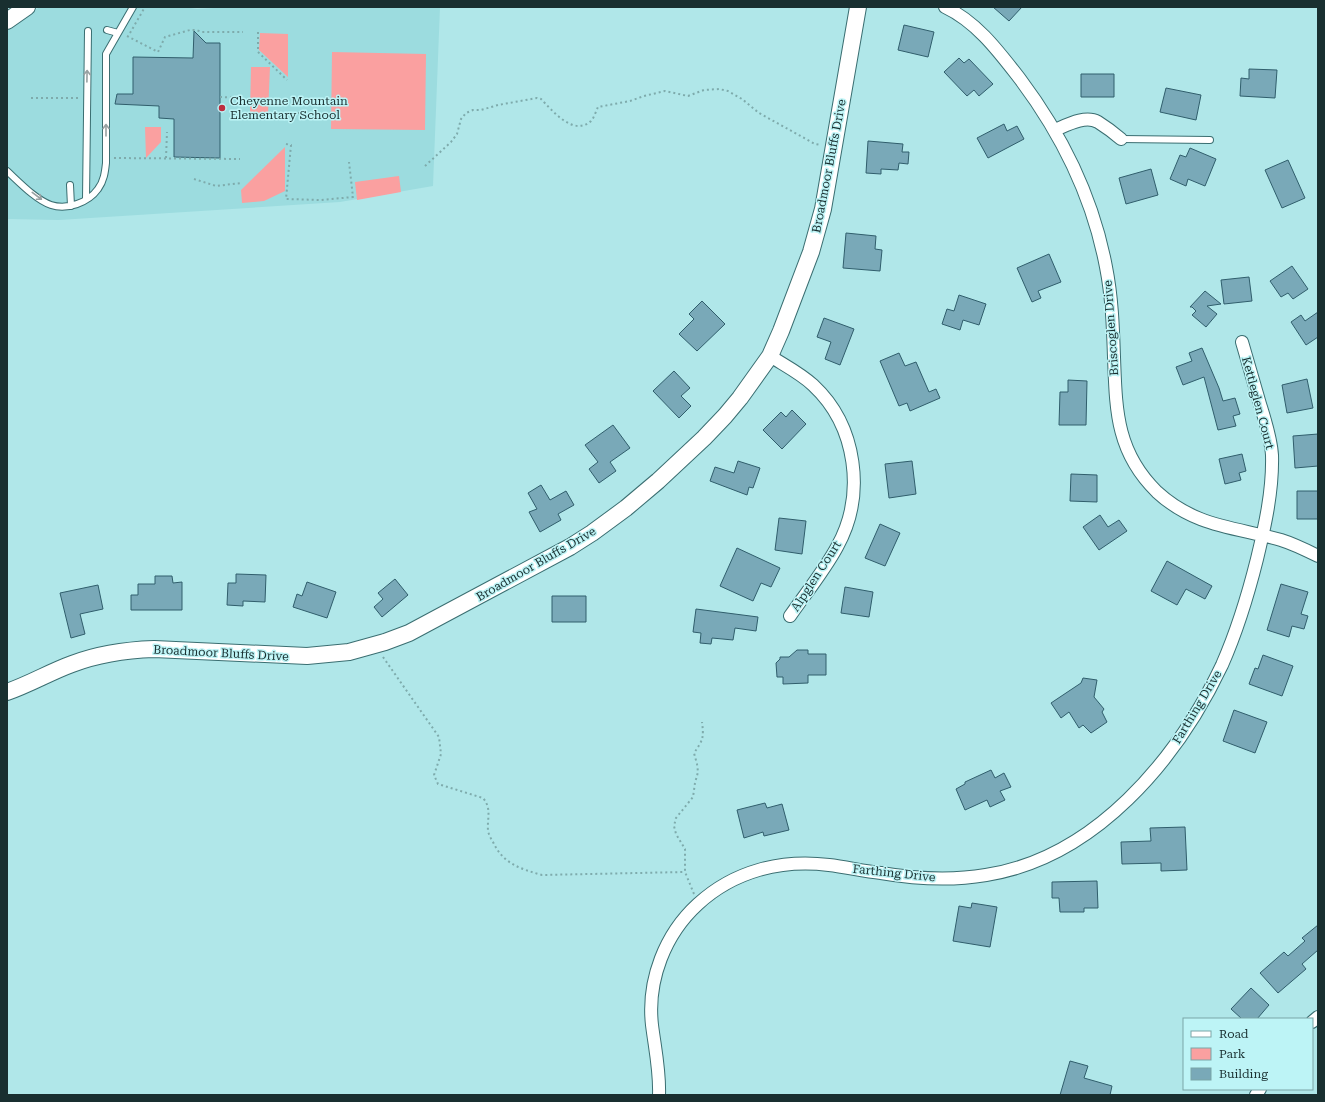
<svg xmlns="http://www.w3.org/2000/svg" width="1325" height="1102" font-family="'Roboto Serif',serif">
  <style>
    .built { fill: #9cdcdf }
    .green { fill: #faa0a0 }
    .building { fill: #79a9b8; stroke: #305e6c }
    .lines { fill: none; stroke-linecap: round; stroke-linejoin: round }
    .service-casing { stroke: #3a6e71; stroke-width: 8 }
    .minor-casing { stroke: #3a6e71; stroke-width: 14 }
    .tertiary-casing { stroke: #3a6e71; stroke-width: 18 }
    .path { stroke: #7eabac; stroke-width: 2; stroke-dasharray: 2 3; stroke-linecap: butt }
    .service { stroke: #fff; stroke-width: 6 }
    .minor { stroke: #fff; stroke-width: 12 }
    .tertiary { stroke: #fff; stroke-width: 16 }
    .oneway { stroke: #98a1a2 }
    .poi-dot { fill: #bd2d3f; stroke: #bdf4f6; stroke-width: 1.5 }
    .labels { text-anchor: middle; stroke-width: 3; stroke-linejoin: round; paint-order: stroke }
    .poi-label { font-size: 12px; fill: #192f30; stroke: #bdf4f6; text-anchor: start }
    .street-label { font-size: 12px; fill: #192f30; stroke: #bdf4f6 }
  </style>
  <rect width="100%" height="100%" fill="#b0e7e9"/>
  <path class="built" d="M40,7H183L197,9L231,7H440L433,186L340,202L59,220L7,219V30L19,20Z"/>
  <path class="green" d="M260,33L288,34V77L259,50Z
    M332,52L426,54L425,130L331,129Z
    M251,67H270L268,114H250Z
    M145,127H161V142L146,158Z
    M285,147V191L264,201L242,203L241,190Z
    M399,176L401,192L357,200L355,182Z"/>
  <path class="building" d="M993,7H1022L1009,21Z
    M904,25L934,32L928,57L898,50Z
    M194,31L206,43H220V158L174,157V119L159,118V106L115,104L117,94H133V57L193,58Z
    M959,58L964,63L969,59L993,84L979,96L974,90L967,96L944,72Z
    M1249,69L1277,70L1275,98L1240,96L1241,78L1249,79Z
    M1081,74H1114V97H1081Z
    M1166,88L1201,95L1196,120L1160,112Z
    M1004,124L1007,131L1017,126L1024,139L988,158L977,138Z
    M868,141L903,144L902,152H909L908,164L899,163L898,170L881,169V174L866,173Z
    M1190,148L1216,159L1205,186L1188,179L1186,186L1170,179L1180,155L1186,157Z
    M1288,160L1305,198L1282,208L1265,170Z
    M1151,169L1158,195L1126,204L1119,178Z
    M846,233L876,236L875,249L882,250L880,271L843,268Z
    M1049,254L1061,282L1038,291L1041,298L1032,302L1017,268Z
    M1292,266L1308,289L1293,299L1288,293L1281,297L1270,281Z
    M1249,277L1252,301L1224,304L1221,280Z
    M1205,291L1221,304L1207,306L1217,314L1206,327L1192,315L1196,311L1192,307H1190Z
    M959,295L986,304L979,325L963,320L960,330L942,324L947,309L954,311Z
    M702,301L725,324L697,351L679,334L694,319L689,314Z
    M1318,312V337L1306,345L1291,322L1301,315L1305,321Z
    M824,318L854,329L840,365L825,359L831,342L817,337Z
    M1202,348L1219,388L1223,401L1235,398L1240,414L1233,416L1236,426L1218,430L1204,377L1183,385L1176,367L1192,361L1189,353Z
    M899,353L905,366L916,362L929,392L936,389L940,398L910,411L907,403L899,406L880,361Z
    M674,371L690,388L681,396L691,406L679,418L653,391Z
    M1307,379L1313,408L1287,413L1282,385Z
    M1068,380L1087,381L1086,425H1059L1060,392H1068Z
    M792,410L806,424L782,449L763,430L781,412L786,417Z
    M613,425L630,448L610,462L616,471L599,483L589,469L598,462L585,445Z
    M1318,434V466L1295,468L1293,436Z
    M1242,454L1246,471L1239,473L1241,480L1225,484L1219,459Z
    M738,461L760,468L753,488L749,487L747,495L710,481L715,467L734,473Z
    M912,461L916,494L889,498L885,464Z
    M1071,474L1097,475V502L1070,501Z
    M541,485L550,500L566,491L574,505L558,514L561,520L540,532L529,512L537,509L528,493Z
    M1297,491H1318V519H1297Z
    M1100,515L1108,527L1119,520L1127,531L1099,550L1083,527Z
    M779,518L806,521L802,554L775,550Z
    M880,524L900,533L885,566L865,558Z
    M737,548L780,568L771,587L761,583L753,601L720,586Z
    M1167,561L1212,586L1205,599L1186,589L1177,605L1151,591Z
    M236,574L266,575L265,602L243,601V606L227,605L228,583H236Z
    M155,576H172L173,583L182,582V610H131V595H138V584H155Z
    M395,579L408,595L382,617L374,607L383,599L378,593Z
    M307,582L336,592L327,618L293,607L297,594L302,596Z
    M1281,584L1308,592L1301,614L1308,616L1304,629L1292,626L1289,637L1267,630Z
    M98,585L103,609L80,614L85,634L71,638L60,593Z
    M845,587L873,592L869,617L841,613Z
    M552,596H586V622H552Z
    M696,609L758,617L756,631L735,628L733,640L712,638L711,644L700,643L701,633L693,632Z
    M797,650H808V654H826V675H808V683L783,684V677H777L776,663L780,659V657H789Z
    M1263,655L1293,666L1282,696L1249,684L1255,668L1258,669Z
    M1083,678L1097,680L1094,697L1104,709L1102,712L1107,722L1091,733L1083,725L1079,728L1069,712L1061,718L1051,703L1081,683Z
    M1234,710L1267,722L1255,753L1223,741Z
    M991,770L995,778L1004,773L1011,787L1000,791L1005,800L990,807L987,800L965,810L956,789L965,784V782Z
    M765,803L767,808L782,804L789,830L764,836L763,832L744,838L737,810Z
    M1185,827L1187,870L1161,871V863L1122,864L1121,842L1151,841L1150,828Z
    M1097,881L1098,908H1084V912H1060L1059,898H1052V882Z
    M972,903L997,907L990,947L953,941L959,906L971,908Z
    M1318,925V950L1302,964L1306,969L1278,993L1260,973L1284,952L1288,956L1305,941L1302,938Z
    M1251,988L1269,1005L1257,1019H1242L1231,1009Z
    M1070,1061L1088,1066L1084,1078L1112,1086L1110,1095H1060Z"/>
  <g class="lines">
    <g class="service-casing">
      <path id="service" d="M107,30L118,33
        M1121,139L1210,140
        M7,171C19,182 36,200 51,205C67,210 88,203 98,189C104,181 105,172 106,163V54L133,7
        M70,185L71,206
        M86,199L88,31"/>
    </g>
    <g class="minor-casing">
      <path id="minor" d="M945,7C977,22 999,52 1020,79C1062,135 1093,198 1106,267C1112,297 1113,327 1114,357C1116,410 1116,452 1157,492C1195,527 1235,527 1281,540C1294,544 1306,550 1318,556
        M1055,130C1067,125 1085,115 1098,122C1106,127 1114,133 1121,139
        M770,356C784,365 800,373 813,385C857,426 866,495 837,547C824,571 806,593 790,616
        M1312,1022L1318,1017
        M659,1095C660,1071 655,1049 652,1025C647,980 665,934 698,904C734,871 781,859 829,865C846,867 863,871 881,873C916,879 951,881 986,875C1095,858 1177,760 1222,665C1237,631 1248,595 1257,559C1265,526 1273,490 1272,455C1271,438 1265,420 1260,404C1254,383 1248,362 1242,342
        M1256,1095L1260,1089"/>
    </g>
    <g class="tertiary-casing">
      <path id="tertiary" d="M7,21L27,7
        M7,692C30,684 50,672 72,664C98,654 126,650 154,649L307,656L349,652L385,642L409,633L437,618L570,547L592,533L626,508L658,481L704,438L725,416L740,398L770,356L781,331L811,252L823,209L858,7"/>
    </g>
    <path class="path" d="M258,32V52L287,80
      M130,33L145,7
      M127,36L158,52L165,37L190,30H196L202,32H243
      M220,97L243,98
      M31,98H78
      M288,113H310
      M286,144L291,145L286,199L321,200L353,197L349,162
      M114,158L240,159
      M166,158L167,132
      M425,166L451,142L457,134L461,119L466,113L473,110H481L498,105L537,98L541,99C552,110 573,137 591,121C594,118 596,111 598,107L630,101L644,96L665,91L688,96L704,90L719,89L728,91L742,99L759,113L815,144L821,145
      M194,179L216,186L241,183
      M383,657L439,737L441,754L434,775L438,784L483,798C492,809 487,818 488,831C489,835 491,839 493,842C503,864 521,869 542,875L685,872
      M694,894L685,872V849L676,834L674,826L676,818L693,797L695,783L698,772L697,764L694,753C703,740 704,738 702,722"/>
    <use href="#service" class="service"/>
    <use href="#minor" class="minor"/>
    <use href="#tertiary" class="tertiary"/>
  </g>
  <defs><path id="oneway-shaft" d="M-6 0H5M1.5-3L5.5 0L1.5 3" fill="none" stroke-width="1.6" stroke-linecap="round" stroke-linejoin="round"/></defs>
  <g class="oneway">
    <use href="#oneway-shaft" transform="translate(87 76) rotate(-89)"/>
    <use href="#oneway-shaft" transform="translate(106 130) rotate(-90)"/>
    <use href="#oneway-shaft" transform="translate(37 196) rotate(37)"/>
  </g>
  <circle class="poi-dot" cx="222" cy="108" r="4"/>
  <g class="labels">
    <g class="poi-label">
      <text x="230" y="105">Cheyenne Mountain<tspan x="230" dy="14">Elementary School</tspan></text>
    </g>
    <g class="street-label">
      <text transform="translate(829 166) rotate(-79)" y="4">Broadmoor Bluffs Drive</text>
      <text transform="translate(1111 328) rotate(-94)" y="4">Briscoglen Drive</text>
      <text transform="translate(1258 403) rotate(75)" y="4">Kettleglen Court</text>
      <text transform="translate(536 564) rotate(-30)" y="4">Broadmoor Bluffs Drive</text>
      <text transform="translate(816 576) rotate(-57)" y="4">Alpglen Court</text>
      <text transform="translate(221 653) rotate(3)" y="4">Broadmoor Bluffs Drive</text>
      <text transform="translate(1197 707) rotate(-59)" y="4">Farthing Drive</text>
      <text transform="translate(894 873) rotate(6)" y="4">Farthing Drive</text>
    </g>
  </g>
  <rect width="1325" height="1102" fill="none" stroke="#192f30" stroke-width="16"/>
  <rect x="1183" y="1018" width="130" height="72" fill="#bdf4f6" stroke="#7ba5a7"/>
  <rect x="1191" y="1031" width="20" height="6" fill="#ffffff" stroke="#7ba5a7"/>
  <text x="1219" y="1038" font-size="12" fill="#192f30">Road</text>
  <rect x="1191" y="1048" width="20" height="12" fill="#faa0a0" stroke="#7ba5a7"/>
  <text x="1219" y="1058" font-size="12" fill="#192f30">Park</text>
  <rect x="1191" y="1068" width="20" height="12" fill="#79a9b8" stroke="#7ba5a7"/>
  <text x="1219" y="1078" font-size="12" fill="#192f30">Building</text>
</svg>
